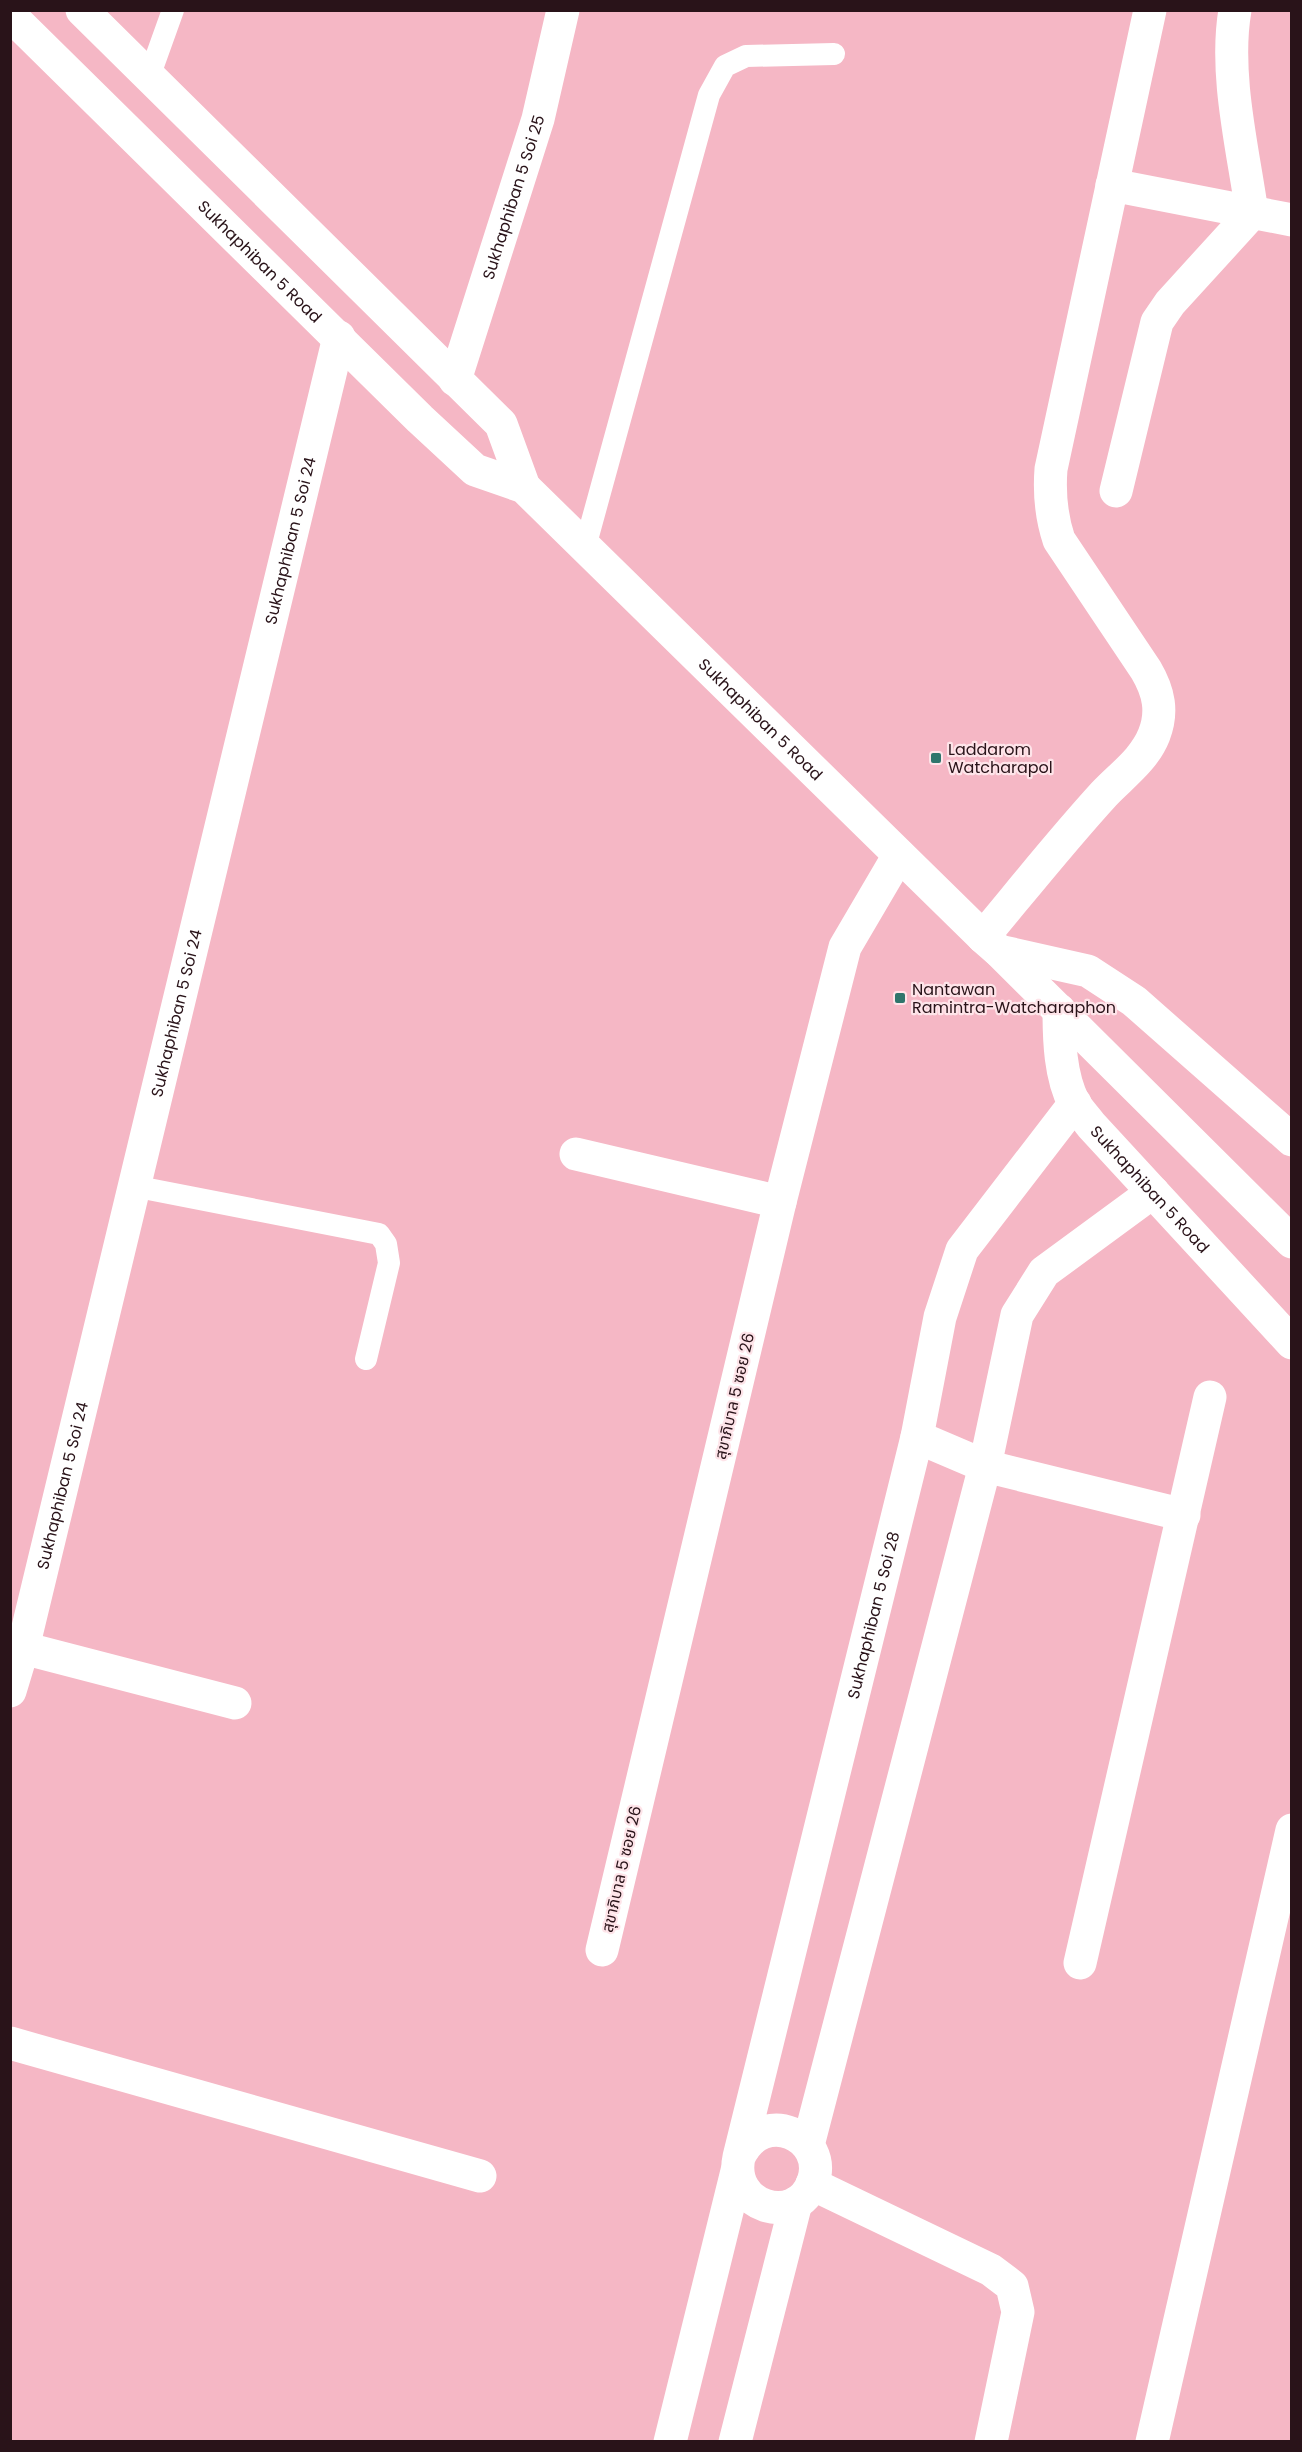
<svg xmlns="http://www.w3.org/2000/svg" width="1302" height="2452" font-family="Poppins,'Noto Sans Thai',sans-serif">
  <style>
    .lines { fill: none; stroke-linecap: round; stroke-linejoin: round }
    .service { stroke: #fff; stroke-width: 22 }
    .minor { stroke: #fff; stroke-width: 33 }
    .secondary { stroke: #fff; stroke-width: 33 }
    .poi-dot { fill: #2e756c; stroke: #fee4e9; stroke-width: 2 }
    .labels { text-anchor: middle; stroke-width: 4.5; stroke-linejoin: round; paint-order: stroke }
    .street-label { font-size: 16px; fill: #291319; stroke: #fee4e9 }
    .poi-label { font-size: 16px; fill: #291319; stroke: #fee4e9; text-anchor: start }
  </style>
  <rect width="100%" height="100%" fill="#f5b7c5"/>
  <g class="lines">
    <path class="service" d="M149,77L173,10
      M585,547L709,95L725,66L746,56L834,54
      M133,1186L379,1234L386,1244L389,1263L366,1359"/>
    <g class="minor">
      <path d="M1235,10C1224,74 1243,149 1252,213"/>
      <path d="M1112,185L1292,220"/>
      <path id="s1" d="M455,380L538,119L563,10"/>
      <path d="M1116,491L1157,322L1170,303L1252,213"/>
      <path d="M983,937C1023,889 1062,840 1104,794C1122,775 1144,760 1154,735C1163,712 1159,692 1146,670L1059,540C1051,516 1049,495 1051,469L1150,10"/>
      <path d="M576,1154L780,1202"/>
      <path d="M917,1437L985,1466L1184,1515"/>
      <path d="M23,1648L235,1703"/>
      <path id="s2" d="M10,1691L23,1648L339,337"/>
      <path d="M602,1950L780,1202L845,947L899,855"/>
      <path d="M1080,1963L1210,1397"/>
      <path d="M10,2043L480,2176"/>
      <path d="M808,2145L985,1466L1017,1315L1044,1272L1153,1192"/>
      <path id="s3" d="M739,2157C763,2105 829,2137 813,2182C796,2228 728,2207 739,2157L917,1437L940,1317L962,1250L1075,1103"/>
      <path d="M812,2184L991,2270L1012,2286L1018,2312L991,2442"/>
      <path d="M670,2442L737,2171"/>
      <path d="M735,2442L796,2203"/>
      <path d="M1152,2442L1292,1830"/>
    </g>
    <g class="secondary">
      <path d="M82,10L501,424L524,487"/>
      <path id="s4" d="M10,15L420,419L475,470L524,487L983,937L999,951L1292,1242"/>
      <path d="M999,951L1088,971L1134,1001L1292,1140"/>
      <path id="s5" d="M1059,1010C1059,1040 1060,1076 1074,1103C1079,1111 1086,1118 1091,1125L1292,1343"/>
    </g>
  </g>
  <g class="poi-dot">
    <rect x="930" y="752" width="12" height="12" rx="3"/>
    <rect x="894" y="992" width="12" height="12" rx="3"/>
  </g>
  <g class="labels">
    <g class="street-label">
      <text dy="6" stroke="none"><textPath href="#s1" startOffset="192">Sukhaphiban 5 Soi 25</textPath></text>
      <text dy="6" stroke="none"><textPath href="#s4" startOffset="351">Sukhaphiban 5 Road</textPath></text>
      <text dy="6" stroke="none"><textPath href="#s2" startOffset="1184">Sukhaphiban 5 Soi 24</textPath></text>
      <text dy="6" stroke="none"><textPath href="#s4" startOffset="1034">Sukhaphiban 5 Road</textPath></text>
      <text dy="6" stroke="none"><textPath href="#s2" startOffset="698">Sukhaphiban 5 Soi 24</textPath></text>
      <text dy="6" stroke="none"><textPath href="#s5" startOffset="210">Sukhaphiban 5 Road</textPath></text>
      <text transform="translate(734 1396) rotate(-77)" y="6">สุขาภิบาล 5 ซอย 26</text>
      <text dy="6" stroke="none"><textPath href="#s2" startOffset="212">Sukhaphiban 5 Soi 24</textPath></text>
      <text dy="6" stroke="none"><textPath href="#s3" startOffset="801">Sukhaphiban 5 Soi 28</textPath></text>
      <text transform="translate(621 1869) rotate(-77)" y="6">สุขาภิบาล 5 ซอย 26</text>
    </g>
    <g class="poi-label">
      <text x="948" y="755">Laddarom<tspan x="948" dy="18">Watcharapol</tspan></text>
      <text x="912" y="995">Nantawan<tspan x="912" dy="18">Ramintra-Watcharaphon</tspan></text>
    </g>
  </g>
  <rect width="1302" height="2452" fill="none" stroke="#291319" stroke-width="24"/>
</svg>
